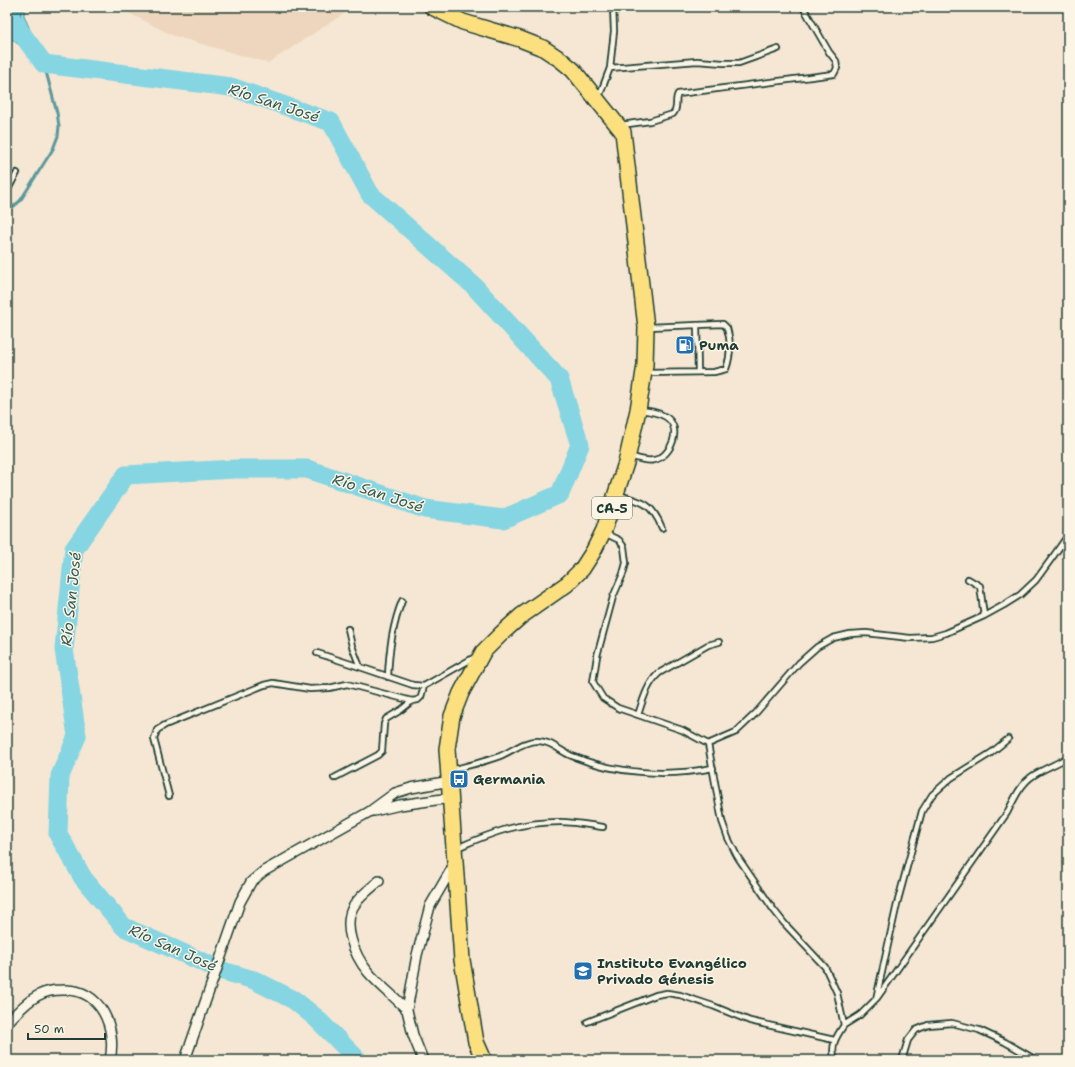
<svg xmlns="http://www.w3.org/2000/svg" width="1075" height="1067" font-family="'Shantell Sans',sans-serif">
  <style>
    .built { fill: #edd6bd }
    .water { fill: #85d5e2; stroke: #5c989c }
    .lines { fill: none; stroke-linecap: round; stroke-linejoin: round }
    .shore { stroke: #487a7a; stroke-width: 1 }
    .stream { stroke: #5c989c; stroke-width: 3 }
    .river { stroke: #85d5e2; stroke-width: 19 }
    .service-casing { stroke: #1f3d34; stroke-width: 8 }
    .minor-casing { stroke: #1f3d34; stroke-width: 12 }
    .trunk-casing { stroke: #1f3d34; stroke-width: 18 }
    .service { stroke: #fcf5e5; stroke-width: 4.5 }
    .minor { stroke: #fcf5e5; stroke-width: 9 }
    .trunk { stroke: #fce080; stroke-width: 15 }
    .labels { text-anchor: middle; stroke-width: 3; stroke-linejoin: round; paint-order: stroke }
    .shield { fill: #fcf5e5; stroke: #617469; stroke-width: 1 }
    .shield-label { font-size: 13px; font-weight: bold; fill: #1f3d34 }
    .poi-label { font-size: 14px; font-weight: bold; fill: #1f3d34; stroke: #fcf5e5; text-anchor: start }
    .water-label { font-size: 15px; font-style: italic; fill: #335b57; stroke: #fcf5e5 }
  </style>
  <rect width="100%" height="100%" fill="#f5e7d3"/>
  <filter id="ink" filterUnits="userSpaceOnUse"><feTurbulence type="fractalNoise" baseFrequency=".025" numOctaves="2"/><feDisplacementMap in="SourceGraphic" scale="8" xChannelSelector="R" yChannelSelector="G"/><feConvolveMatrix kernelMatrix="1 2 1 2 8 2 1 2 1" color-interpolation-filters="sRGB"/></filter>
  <g filter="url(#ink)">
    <path class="built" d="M117,7H351L348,11L268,63L174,36Z"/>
    <path class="water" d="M7,7H25L24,15L44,64L10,38L7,32Z"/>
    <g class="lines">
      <path class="shore" d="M7,26L13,28L18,32L20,31L15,17L16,7
        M7,31L11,32L29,47H32L20,16L21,7"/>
      <path class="stream" d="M7,212L20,201L53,149L58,136L59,126L57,113L44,64"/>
      <path class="river" d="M12,7L9,16L44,64L231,87L331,122L370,194L474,286L559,379L580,445L560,494L503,519L425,509L307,469H235L126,475L74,549L64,649L77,736L60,776L58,834L83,878L124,927L223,971L254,980L294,1000L315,1017L358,1060"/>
      <g class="service-casing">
        <path id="service" d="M610,68L697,61L723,63H739L778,49
          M599,97L610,68L614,31L613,7
          M621,125L650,121L673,114C679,108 674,100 678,94L834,74L837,68L836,61L829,52L803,7
          M7,191L17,173
          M697,325L698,372
          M645,373L714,372L726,369C731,355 731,341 727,328L723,324L648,327
          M629,456C637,458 646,462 654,460C671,457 683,428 666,417C658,412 649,411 640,410
          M618,495C642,501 652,503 662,528
          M604,533L619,540L624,547L626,563L623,574L613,597L597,656L593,682L603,698L618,708L682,730L708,744L722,821L728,838L737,856L773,909L784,923L825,967L837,993L844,1025C836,1037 830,1046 835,1060
          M1066,538L1068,549
          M968,579L980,586L984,616
          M348,629L352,646L360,667L413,685L424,686L475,657
          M317,653L360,667
          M388,677C389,650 392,626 402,601
          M638,715C643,700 647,684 659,673L708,645L719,642
          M708,744L736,732L755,714L799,663L817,647L833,638L850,634L866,633L910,638L932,637L946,633L984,616L1004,605L1020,595L1036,580L1052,558L1066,538L1068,532
          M451,770C467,766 484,762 500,756C512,751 524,741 536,741C550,740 561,752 572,756C616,774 667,777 713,768
          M334,778L378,755L382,751L384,724L386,719L401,710L412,701
          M169,796L154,739L157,730L165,725L264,685L273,683L310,689L329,688L347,684L412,701L418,700L421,697L424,686
          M457,848C493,832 520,822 560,822C574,822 589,825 603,827
          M877,998L1007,813C1014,799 1021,783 1034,775C1045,768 1057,764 1068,757
          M587,1022L656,995L667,993L680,995L713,1006L750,1021L834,1040
          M844,1025L860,1015L876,999L897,904L922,811L932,795L951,778L991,753L1008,739
          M902,1060L908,1040L916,1030L928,1025L952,1023L979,1030L1005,1042L1036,1060"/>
      </g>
      <g class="minor-casing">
        <path id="minor" d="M374,811L400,805L450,798
          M379,881C371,888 361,895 355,904C341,923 354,955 368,972C379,985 395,997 407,1010
          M7,1023C16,1013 27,1001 39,995C46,991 55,990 63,990C101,988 117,1028 110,1060
          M185,1060L240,902L251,882L264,871L369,812L395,793L411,788L450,781
          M423,1060L413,1035L407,1010L417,955L430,906L455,863"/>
      </g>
      <g class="trunk-casing">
        <path id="trunk" d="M432,7L463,22L520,39L543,48L561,60L573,70L623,132L646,327L645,365L638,410L626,463L604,530L593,552L582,569L567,584L521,616L501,634L483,652L461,693L452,716L447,749L462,960L476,1042L484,1060"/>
      </g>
      <use href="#service" class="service"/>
      <use href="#minor" class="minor"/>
      <use href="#trunk" class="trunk"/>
    </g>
  </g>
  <defs>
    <g id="fuel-square" transform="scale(1)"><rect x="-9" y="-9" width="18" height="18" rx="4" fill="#1f6fb2" stroke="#fcf5e5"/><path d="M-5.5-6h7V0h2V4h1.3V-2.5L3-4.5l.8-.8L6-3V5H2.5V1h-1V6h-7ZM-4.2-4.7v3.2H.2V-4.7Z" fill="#fff"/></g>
    <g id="bus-square" transform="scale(1)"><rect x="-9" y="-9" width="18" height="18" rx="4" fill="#1f6fb2" stroke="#fcf5e5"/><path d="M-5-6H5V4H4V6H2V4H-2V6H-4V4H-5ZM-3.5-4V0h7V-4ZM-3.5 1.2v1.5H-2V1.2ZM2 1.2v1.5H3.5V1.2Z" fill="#fff"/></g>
    <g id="university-square" transform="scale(1)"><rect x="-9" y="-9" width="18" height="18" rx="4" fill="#1f6fb2" stroke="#fcf5e5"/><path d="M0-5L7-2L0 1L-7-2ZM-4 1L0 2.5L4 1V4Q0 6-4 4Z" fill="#fff"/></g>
  </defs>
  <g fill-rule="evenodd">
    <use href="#fuel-square" x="685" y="345"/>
    <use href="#bus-square" x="459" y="779"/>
    <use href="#university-square" x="583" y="971"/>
  </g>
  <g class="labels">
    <rect class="shield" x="592" y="497" width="40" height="22" rx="3"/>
    <g class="shield-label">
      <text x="612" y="513">CA-5</text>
    </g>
    <g class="poi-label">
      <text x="699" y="350">Puma</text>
      <text x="473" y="784">Germania</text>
      <text x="597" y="968">Instituto Evangélico<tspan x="597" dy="16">Privado Génesis</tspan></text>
    </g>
    <g class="water-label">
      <text transform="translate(274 103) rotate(18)" y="5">Río San José</text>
      <text transform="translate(378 493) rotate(18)" y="5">Río San José</text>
      <text transform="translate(71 599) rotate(-84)" y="5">Río San José</text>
      <text transform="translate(173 948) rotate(24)" y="5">Río San José</text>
    </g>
  </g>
  <rect width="1075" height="1067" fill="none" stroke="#fcf5e5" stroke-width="24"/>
  <rect x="12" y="12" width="1051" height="1043" fill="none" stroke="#1f3d34" stroke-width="1.5" filter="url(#ink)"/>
  <path d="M28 1033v6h77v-6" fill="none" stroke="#1f3d34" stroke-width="2"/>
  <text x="34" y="1033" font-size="12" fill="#1f3d34" stroke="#fcf5e5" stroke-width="3" paint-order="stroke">50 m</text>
</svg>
